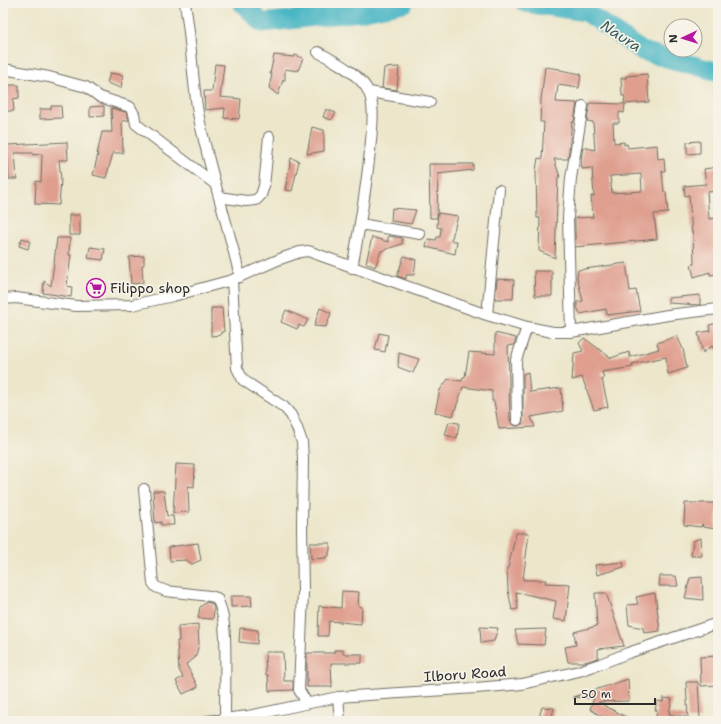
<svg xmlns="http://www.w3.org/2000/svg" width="721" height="724" font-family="'Shantell Sans',sans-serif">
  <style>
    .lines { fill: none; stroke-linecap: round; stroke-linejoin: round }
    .river { stroke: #49b6c4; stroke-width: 19 }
    .building { fill: #df9e8e; fill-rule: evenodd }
    .street-casing { stroke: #6f6c63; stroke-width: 12 }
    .street { stroke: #fff; stroke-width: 10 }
    .labels { text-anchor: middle; stroke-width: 3.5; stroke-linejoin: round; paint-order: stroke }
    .poi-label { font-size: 14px; fill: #2b2b2b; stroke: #f7f3e8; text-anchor: start }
    .street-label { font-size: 14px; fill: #2b2b2b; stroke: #f7f3e8 }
    .water-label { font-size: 15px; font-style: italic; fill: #365c61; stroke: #f7f3e8 }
  </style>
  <rect width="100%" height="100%" fill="#f7f3e8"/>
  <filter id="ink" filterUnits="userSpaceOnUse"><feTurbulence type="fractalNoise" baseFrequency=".025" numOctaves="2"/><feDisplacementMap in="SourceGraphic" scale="8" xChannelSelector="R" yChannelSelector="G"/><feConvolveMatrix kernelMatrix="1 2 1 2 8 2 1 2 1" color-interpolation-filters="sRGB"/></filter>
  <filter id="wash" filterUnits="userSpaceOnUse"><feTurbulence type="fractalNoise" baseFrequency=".012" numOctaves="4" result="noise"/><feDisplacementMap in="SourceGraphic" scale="16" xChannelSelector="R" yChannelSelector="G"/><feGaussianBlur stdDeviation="0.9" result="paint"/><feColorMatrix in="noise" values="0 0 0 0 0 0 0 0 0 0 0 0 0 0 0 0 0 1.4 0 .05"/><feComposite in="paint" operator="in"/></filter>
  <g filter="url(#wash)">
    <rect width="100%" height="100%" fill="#ece6cb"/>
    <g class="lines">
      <path class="river" d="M242,3L262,23L360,12L404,3
        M525,3L586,12L642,51L718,72"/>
    </g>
    <g id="blocks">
      <path class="building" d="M274,55L294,57L295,55L303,58L298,71L285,69V80H283L278,95L269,88L272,74H270Z
        M215,64L224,65L220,97L241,99L239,119L224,118L225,108L205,110L204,91H212Z
        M399,67L397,90L382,88L384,68Z
        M545,67L560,69V70L581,74L579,88L558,85L556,102L577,103L574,122H572L568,159H554L560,177H558L555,258L539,251L540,218H537L536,171L538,158L542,159L544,122H540L541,100Z
        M110,73L123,75L121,88L107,83Z
        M647,74L649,102L625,104L624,113L619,112V123H613L614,143L624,142V145L627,144L628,148L657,145L658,159L664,158L665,171H662L664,192H666L668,213L654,214L657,239L575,247V218L593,217L591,196H594L592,168L582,169L581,160L583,147L595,150L593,122L587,121L589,107V103L624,104L625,96H622L621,78H626V76ZM641,174L642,191L612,193L610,176Z
        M3,85H19V98L13,99L14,111H3Z
        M51,106H61L62,118L40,119V109H51Z
        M104,106V116L90,117V107Z
        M111,108L126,112L129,120L122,121L123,153H113L106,178L93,175L98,154H97L102,132H112Z
        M326,109L336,113L331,120L323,117Z
        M312,127L324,130V151L307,154Z
        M700,141V153L687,154V142Z
        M67,142L68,160H59L61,180L59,205L35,204L36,181L41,182L42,154L33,155V153H15L17,179H9L7,145Z
        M291,158L299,161L292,191L285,190Z
        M429,164H473V170L438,174L437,218H430Z
        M718,167V191L707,192L709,219L718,218V274L710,275V272L694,277L691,265L694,264L693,233H692L689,195L685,196L684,186L706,184L704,169Z
        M392,208L416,210L411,224L391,221Z
        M438,213L458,216L451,241H457L455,254L426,247L428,239L436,240L437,237H440L441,228L437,227Z
        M69,215H80V235H69Z
        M388,236L402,238V244L381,251L375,267L366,263L372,237L388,242Z
        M22,238L30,241L28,249L19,246Z
        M57,238H70L69,255H71L67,286L72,287L71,297L43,293L44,281L51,286Z
        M90,247L105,249L103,260L88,258Z
        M144,256V265H142L143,283L131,284L129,257Z
        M404,256L416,260L414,275H406V279L397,276Z
        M626,263L630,291L636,290L640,311L607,315L606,309L580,314L577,307V302L583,301L577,277L578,270Z
        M534,271H552V296H535Z
        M497,279L514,280L513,299H495Z
        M700,295V305L668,303V298Z
        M211,308H222L224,332H221V335L211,336Z
        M320,308L331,313L326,327L314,326Z
        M286,310L308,320L304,327L299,325L297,329L281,322Z
        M718,323V349L714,350L713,346L708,348L703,353L698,333L710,331L709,325Z
        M379,333L388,335L385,352L375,350Z
        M495,333L516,338L514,345L508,346L510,420L512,424L518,426L523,423V374L528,372L530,392L561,388L563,411L531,417L535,427L499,429L494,401H492V391L463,387L453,416L435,412L440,390L448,379L462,381L463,377H465L469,352L495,354Z
        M677,336L683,349L687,368L668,374L666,357L632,364L633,367L602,372L604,379H602L608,407L594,410L582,377L572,380L574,353L583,351L579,343L584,338L611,358L629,352L630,357L659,349L657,343Z
        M399,353L419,359L413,373L398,367Z
        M449,422L459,423L457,438L445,435Z
        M176,464L195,465L194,487L188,486L189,512L173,513Z
        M153,491H164L167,516H173L174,525H161V522L155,523Z
        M685,503H718L716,529L703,527L702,524L701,527L684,525Z
        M516,533H529L523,580H546L545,583L570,584L566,621L553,619L556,601L516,592L518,609L512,610L508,590L507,568H508Z
        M701,538L702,556H691L693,541Z
        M198,543L201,560L192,564L186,560L170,561L169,547Z
        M310,543H330V551L329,552V556L325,557L326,558L311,559Z
        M623,562L624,567L597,575L595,565Z
        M660,576H676L678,586H659Z
        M702,577L703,600L685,598L690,578Z
        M342,591L359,592L358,606L362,607L361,624L329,621L328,636H318L319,606L341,608Z
        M595,593H606L624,646L598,649V658L585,662H568L565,647L576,645L574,632L597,626Z
        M655,593L660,631L644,633L643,628L629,625L627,605L638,604L636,597Z
        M231,596H251L252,606L231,607Z
        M207,602L213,604L214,608L213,619L198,618L200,607Z
        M198,624L199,645L195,658L186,664L198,687L183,694L176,681L183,677L179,670L177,641H179L178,626Z
        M480,627L498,628L494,641L481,643Z
        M240,628L258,630L257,644L239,642Z
        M546,629L544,645L518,644L515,630Z
        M334,650H343V654H362V663H331L332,687H307V653H334Z
        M265,652H283L284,681H293V690L269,691L268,675H266Z
        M718,656V685L701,686L700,657Z
        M628,679L629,701L598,702L633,721H608L590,709L594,698L573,697Z
        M686,682H698L700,719H688Z
        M663,698L672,699L669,714L686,717V721H655L657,710H655L657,701L663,702Z
        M542,707L554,708L551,721H538Z"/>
    </g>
  </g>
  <g filter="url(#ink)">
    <use href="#blocks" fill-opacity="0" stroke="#6f6c63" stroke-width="1"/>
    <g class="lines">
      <g class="street-casing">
        <path id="street" d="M185,3C187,16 189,29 190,42C193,68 194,93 199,118C210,172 228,224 240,277
          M318,52C333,60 363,76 369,93C375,107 372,127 371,141C367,184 360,226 352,268
          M3,69L49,77L86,87L100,97L130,107L134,114L136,124L215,184
          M369,92L430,102
          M219,197L246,201L256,200L261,195L264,186L269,137
          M360,224L420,234
          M232,280L237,368L243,380L284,407L291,415L297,428L302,442L303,459L302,526L303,592L299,690L307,703
          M3,299L16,298L76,306L132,305L173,296L232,280L280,259L300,252L308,251L487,315L527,327L553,332H571L668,315L718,309
          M487,315L499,190
          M571,332L568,217L571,178L583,106
          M517,420L516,360L527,327
          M144,489L153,583L156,587L166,591L210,596L217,598C223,611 224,623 225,637C226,664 225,691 225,718
          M338,697L340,721
          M207,721L248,716L338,697L476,688L522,684L579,671L600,664L628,653L718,623"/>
      </g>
      <use href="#street" class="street"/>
    </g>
  </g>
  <defs>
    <g id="supermarket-ring" transform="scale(1)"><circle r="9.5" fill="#f7f3e8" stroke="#b5179e" stroke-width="1.5"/><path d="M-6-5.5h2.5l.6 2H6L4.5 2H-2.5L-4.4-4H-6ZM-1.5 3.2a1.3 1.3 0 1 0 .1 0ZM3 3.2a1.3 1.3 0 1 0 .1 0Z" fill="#b5179e"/></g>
  </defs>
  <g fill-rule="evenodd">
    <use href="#supermarket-ring" x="96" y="288"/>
  </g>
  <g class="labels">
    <g class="poi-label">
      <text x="110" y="293">Filippo shop</text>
    </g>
    <g class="street-label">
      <text transform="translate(465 674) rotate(-4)" y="5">Ilboru Road</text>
    </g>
    <g class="water-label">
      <text transform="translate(621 36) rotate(33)" y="5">Naura</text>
    </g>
  </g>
  <rect width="721" height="724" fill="none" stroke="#f7f3e8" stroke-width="16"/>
  <g transform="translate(683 38) rotate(266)"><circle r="19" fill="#f7f3e8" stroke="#a5a39c"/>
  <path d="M0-3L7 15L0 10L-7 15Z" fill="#b5179e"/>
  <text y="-6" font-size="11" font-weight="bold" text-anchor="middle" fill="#2b2b2b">N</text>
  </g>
  <path d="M575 698v6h80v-6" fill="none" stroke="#2b2b2b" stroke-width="2"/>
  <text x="581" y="698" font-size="12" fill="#2b2b2b" stroke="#f7f3e8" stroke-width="3" paint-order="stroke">50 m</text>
</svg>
